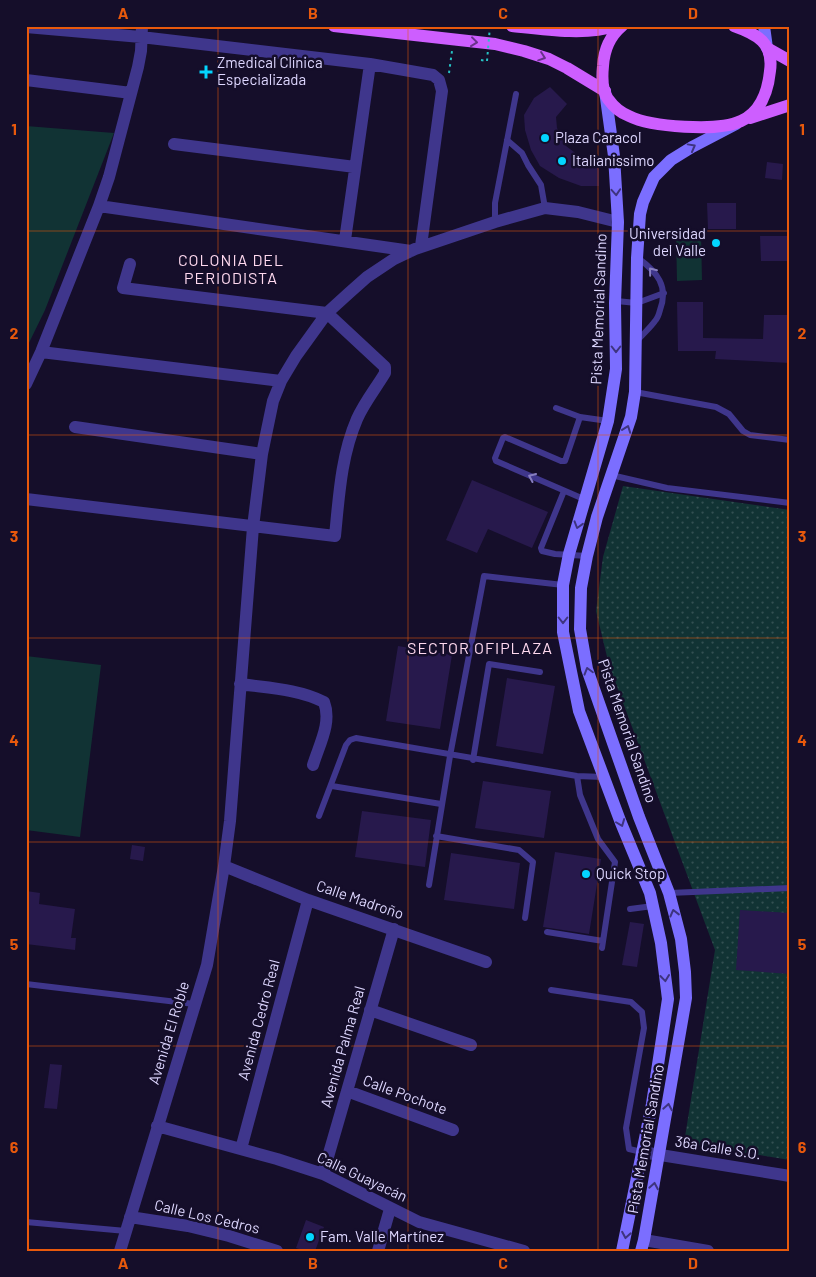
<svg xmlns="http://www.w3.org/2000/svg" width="816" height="1277" font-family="Barlow,sans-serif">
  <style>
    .grass { fill: url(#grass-dots) }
    .park { fill: #113334 }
    .building { fill: #27194c }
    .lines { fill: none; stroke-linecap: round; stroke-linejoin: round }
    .path { stroke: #26c3c4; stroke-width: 2; stroke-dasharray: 2.5 4; stroke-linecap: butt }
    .service { stroke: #3f368c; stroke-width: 6 }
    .minor { stroke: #3f368c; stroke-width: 12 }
    .secondary { stroke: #7b6eff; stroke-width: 12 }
    .primary { stroke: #cd5eff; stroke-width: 12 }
    .path-bridge { stroke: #26c3c4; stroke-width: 2; stroke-dasharray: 2.5 4; stroke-linecap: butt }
    .oneway { stroke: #68328a }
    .oneway2 { stroke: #3e347f }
    .oneway3 { stroke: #877ec0 }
    .grid { fill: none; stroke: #e8590c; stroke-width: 1; stroke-opacity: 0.55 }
    .poi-dot { fill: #03d5ff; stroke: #150e2a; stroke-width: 2 }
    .labels { text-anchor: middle; stroke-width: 5; stroke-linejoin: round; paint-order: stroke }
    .poi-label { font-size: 15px; fill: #ded7ff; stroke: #150e2a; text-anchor: start }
    .street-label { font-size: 15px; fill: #ded7ff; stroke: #150e2a }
    .neighbourhood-label { font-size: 16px; letter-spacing: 1px; fill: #ffd9ef; stroke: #150e2a }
    .neatline { fill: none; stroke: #e8590c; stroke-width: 2 }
    .grid-label { font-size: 16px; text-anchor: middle; font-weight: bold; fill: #e8590c }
  </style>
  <defs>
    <pattern id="grass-dots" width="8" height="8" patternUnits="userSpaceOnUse" patternTransform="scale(1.25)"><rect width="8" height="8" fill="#113334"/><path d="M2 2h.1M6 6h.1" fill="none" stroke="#335052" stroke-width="1.8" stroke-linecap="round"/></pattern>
  </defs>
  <rect width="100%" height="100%" fill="#150e2a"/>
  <path class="grass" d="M623,486L790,510V1160L684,1143L715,950L609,665L596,611L603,557Z"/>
  <path class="park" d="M26,126L114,133L45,310L26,349Z
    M701,232L702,280L677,281L676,233Z
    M26,656L101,665L80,837L26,830Z"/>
  <path class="building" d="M550,87L567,104L556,117L557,128L566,146L578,155L599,160V186H581L559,178L540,166L531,150L525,130L524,115L534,98Z
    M767,162L783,164L782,180L765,178Z
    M707,203H736V229H708Z
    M760,236H790V261H761Z
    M677,302H703V338L763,339L764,315H790V363L715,359L716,351H678Z
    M472,480L548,512L532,548L488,529L477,553L446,540Z
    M398,646L452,655L440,729L386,721Z
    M507,678L555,686L543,754L496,746Z
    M483,781L551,791L544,838L475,828Z
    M362,811L431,820L425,867L355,857Z
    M132,845L145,847L143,861L130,859Z
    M555,852L601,859L589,934L543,927Z
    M451,853L520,863L514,909L444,900Z
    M26,891L40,893L39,904L75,909L71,938H76L75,950L26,944Z
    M740,910L790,913V974L736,970Z
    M630,922L644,924L637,967L622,965Z
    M50,1064L62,1065L57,1109L44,1108Z
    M306,1220L324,1227L315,1251H305L296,1248Z"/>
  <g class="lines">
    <path class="path" d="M481,60L487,61
      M449,73L452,51"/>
    <path class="service" d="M507,140L522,153L528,165L541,185L545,208
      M495,222V203L516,94
      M616,301L637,303L664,293
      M637,341C643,334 650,328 655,321C658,318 659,314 660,310C669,286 657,272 638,258
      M635,392L716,407L729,414L743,431L750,435L790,440
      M556,408L580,417L608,421
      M580,417L565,461H561L505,437L503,438L495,458L496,461L586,500
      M611,475L667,488L790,503
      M564,491L541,548L542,551L555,554L587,556
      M473,760L489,664L540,672
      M577,776L580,795L598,839L615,862L602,948
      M332,786L441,804
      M319,816L346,745L350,740L356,738L577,776L603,777
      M436,836L519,850L533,862L525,918
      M429,885L450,756L484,576L563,585
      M669,893L790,888
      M630,909L653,906
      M547,932L603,941
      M26,984L194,1004
      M551,990L631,1002L642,1012L644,1028L626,1128L629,1149L642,1152
      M26,1222L126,1231"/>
    <path class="minor" d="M26,27L141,37L370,64L433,75L439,80L442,91L421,246
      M26,80L131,93
      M174,144L355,167
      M99,206L411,251
      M345,240L370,64
      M41,352L281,381
      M26,384L41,352L99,206L109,177L138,67L141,51L142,26
      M75,427L262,454
      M26,499L335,536C339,496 341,456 357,419C364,403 376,388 385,373V367L327,313L123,288L130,264
      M240,684C268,688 299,689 324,702C332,723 319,745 313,765
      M224,866L308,900L486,962
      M370,1010L471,1045
      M347,1091L453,1130
      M157,1126L277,1159L323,1174L419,1222L524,1251
      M241,1149L308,900
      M642,1152L790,1176
      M323,1174L394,929
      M130,1217L188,1226L229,1236L277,1251
      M644,1240L708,1251
      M120,1251L207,965L224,866L230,821L253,527L262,454L273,401L281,381L296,356L327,313L349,293L367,277L394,259L415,249L495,222L545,208L578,212L618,222
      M378,1251L390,1209"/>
    <path class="secondary" d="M764,26L767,48
      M605,91L614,156L618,222L615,303L616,369L608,421L569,554L563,585V632L579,711L621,823L650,893L661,943L668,999L652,1104L622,1251
      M641,1251L644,1240L686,998L685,972L681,939L669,893L639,817L587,669L580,629L581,588L587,556L597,517L631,417L635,392L637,258L640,214L643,202L654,177L671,160L692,147L736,124"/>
    <path class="primary" d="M334,26L495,44L524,51L549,59L567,68L605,91
      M512,26C540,29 588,36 614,26
      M622,26C610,36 604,50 603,66C602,76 602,91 608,99C613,106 621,113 629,116C651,127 718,132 741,121C761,112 768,91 770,71C774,43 757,34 734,26
      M767,48L790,61
      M750,118L790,105"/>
    <path class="path-bridge" d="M487,61L490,26"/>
  </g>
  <defs><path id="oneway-chevron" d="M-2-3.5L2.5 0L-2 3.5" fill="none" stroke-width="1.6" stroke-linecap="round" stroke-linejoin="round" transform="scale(1.25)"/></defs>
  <g class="oneway">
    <use href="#oneway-chevron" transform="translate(474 42) rotate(7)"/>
    <use href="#oneway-chevron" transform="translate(542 57) rotate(19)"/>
  </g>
  <g class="oneway2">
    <use href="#oneway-chevron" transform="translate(692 147) rotate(-29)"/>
    <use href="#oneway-chevron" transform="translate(616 192) rotate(86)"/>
    <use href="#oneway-chevron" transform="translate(616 349) rotate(90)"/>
    <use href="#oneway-chevron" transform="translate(627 429) rotate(-70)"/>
    <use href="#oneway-chevron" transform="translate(578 525) rotate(107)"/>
    <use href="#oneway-chevron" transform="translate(563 620) rotate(90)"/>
    <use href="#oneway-chevron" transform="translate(588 671) rotate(-106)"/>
    <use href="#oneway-chevron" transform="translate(621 823) rotate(69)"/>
    <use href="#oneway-chevron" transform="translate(674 913) rotate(-104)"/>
    <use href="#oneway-chevron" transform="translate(665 978) rotate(83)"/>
    <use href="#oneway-chevron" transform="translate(668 1107) rotate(-80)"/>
    <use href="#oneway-chevron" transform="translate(654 1186) rotate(-80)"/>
    <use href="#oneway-chevron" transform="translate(626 1235) rotate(100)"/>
  </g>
  <g class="oneway3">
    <use href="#oneway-chevron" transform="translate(652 271) rotate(-129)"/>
    <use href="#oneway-chevron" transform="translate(532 477) rotate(-156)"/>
  </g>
  <path class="grid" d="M218,26V1251M408,26V1251M598,26V1251M26,231H790M26,435H790M26,638H790M26,842H790M26,1046H790"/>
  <g class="poi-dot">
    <path d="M203.5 64.5h5v5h5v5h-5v5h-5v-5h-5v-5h5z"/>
    <circle cx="545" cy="138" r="5"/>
    <circle cx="562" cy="161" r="5"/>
    <circle cx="716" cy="243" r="5"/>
    <circle cx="586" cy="874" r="5"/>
    <circle cx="310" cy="1237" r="5"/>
  </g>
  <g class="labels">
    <g class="poi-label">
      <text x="217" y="68">Zmedical Clínica<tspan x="217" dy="17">Especializada</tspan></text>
      <text x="555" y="143">Plaza Caracol</text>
      <text x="572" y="166">Italianissimo</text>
      <text x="706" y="239" text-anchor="end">Universidad<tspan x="706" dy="17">del Valle</tspan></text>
      <text x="596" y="879">Quick Stop</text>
      <text x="320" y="1242">Fam. Valle Martínez</text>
    </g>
    <g class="street-label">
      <text transform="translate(599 309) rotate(-88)" y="5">Pista Memorial Sandino</text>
      <text transform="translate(627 731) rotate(71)" y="5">Pista Memorial Sandino</text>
      <text transform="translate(360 900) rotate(19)" y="5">Calle Madroño</text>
      <text transform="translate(259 1020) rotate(-75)" y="5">Avenida Cedro Real</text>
      <text transform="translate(169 1033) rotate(-73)" y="5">Avenida El Roble</text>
      <text transform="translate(343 1047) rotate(-74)" y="5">Avenida Palma Real</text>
      <text transform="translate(405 1095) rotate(20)" y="5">Calle Pochote</text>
      <text transform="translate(646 1139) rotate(-80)" y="5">Pista Memorial Sandino</text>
      <text transform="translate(718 1148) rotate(9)" y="5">36a Calle S.O.</text>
      <text transform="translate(362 1177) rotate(25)" y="5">Calle Guayacán</text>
      <text transform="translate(207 1217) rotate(13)" y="5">Calle Los Cedros</text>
    </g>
    <g class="neighbourhood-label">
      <text x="231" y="266">COLONIA DEL<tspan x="231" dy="18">PERIODISTA</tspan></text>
      <text x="480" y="654">SECTOR OFIPLAZA</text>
    </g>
  </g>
  <rect width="816" height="1277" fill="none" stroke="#150e2a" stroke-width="55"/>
  <rect x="28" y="28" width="760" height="1222" class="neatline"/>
  <g class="grid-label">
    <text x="123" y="19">A</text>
    <text x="313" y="19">B</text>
    <text x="503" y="19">C</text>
    <text x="693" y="19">D</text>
    <text x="14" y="135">1</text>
    <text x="802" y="135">1</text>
    <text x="14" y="339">2</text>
    <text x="802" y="339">2</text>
    <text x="14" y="542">3</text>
    <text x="802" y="542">3</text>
    <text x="14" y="746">4</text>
    <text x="802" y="746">4</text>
    <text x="14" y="950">5</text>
    <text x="802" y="950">5</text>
    <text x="14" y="1153">6</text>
    <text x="802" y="1153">6</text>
    <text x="123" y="1269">A</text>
    <text x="313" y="1269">B</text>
    <text x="503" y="1269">C</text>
    <text x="693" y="1269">D</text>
  </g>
</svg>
